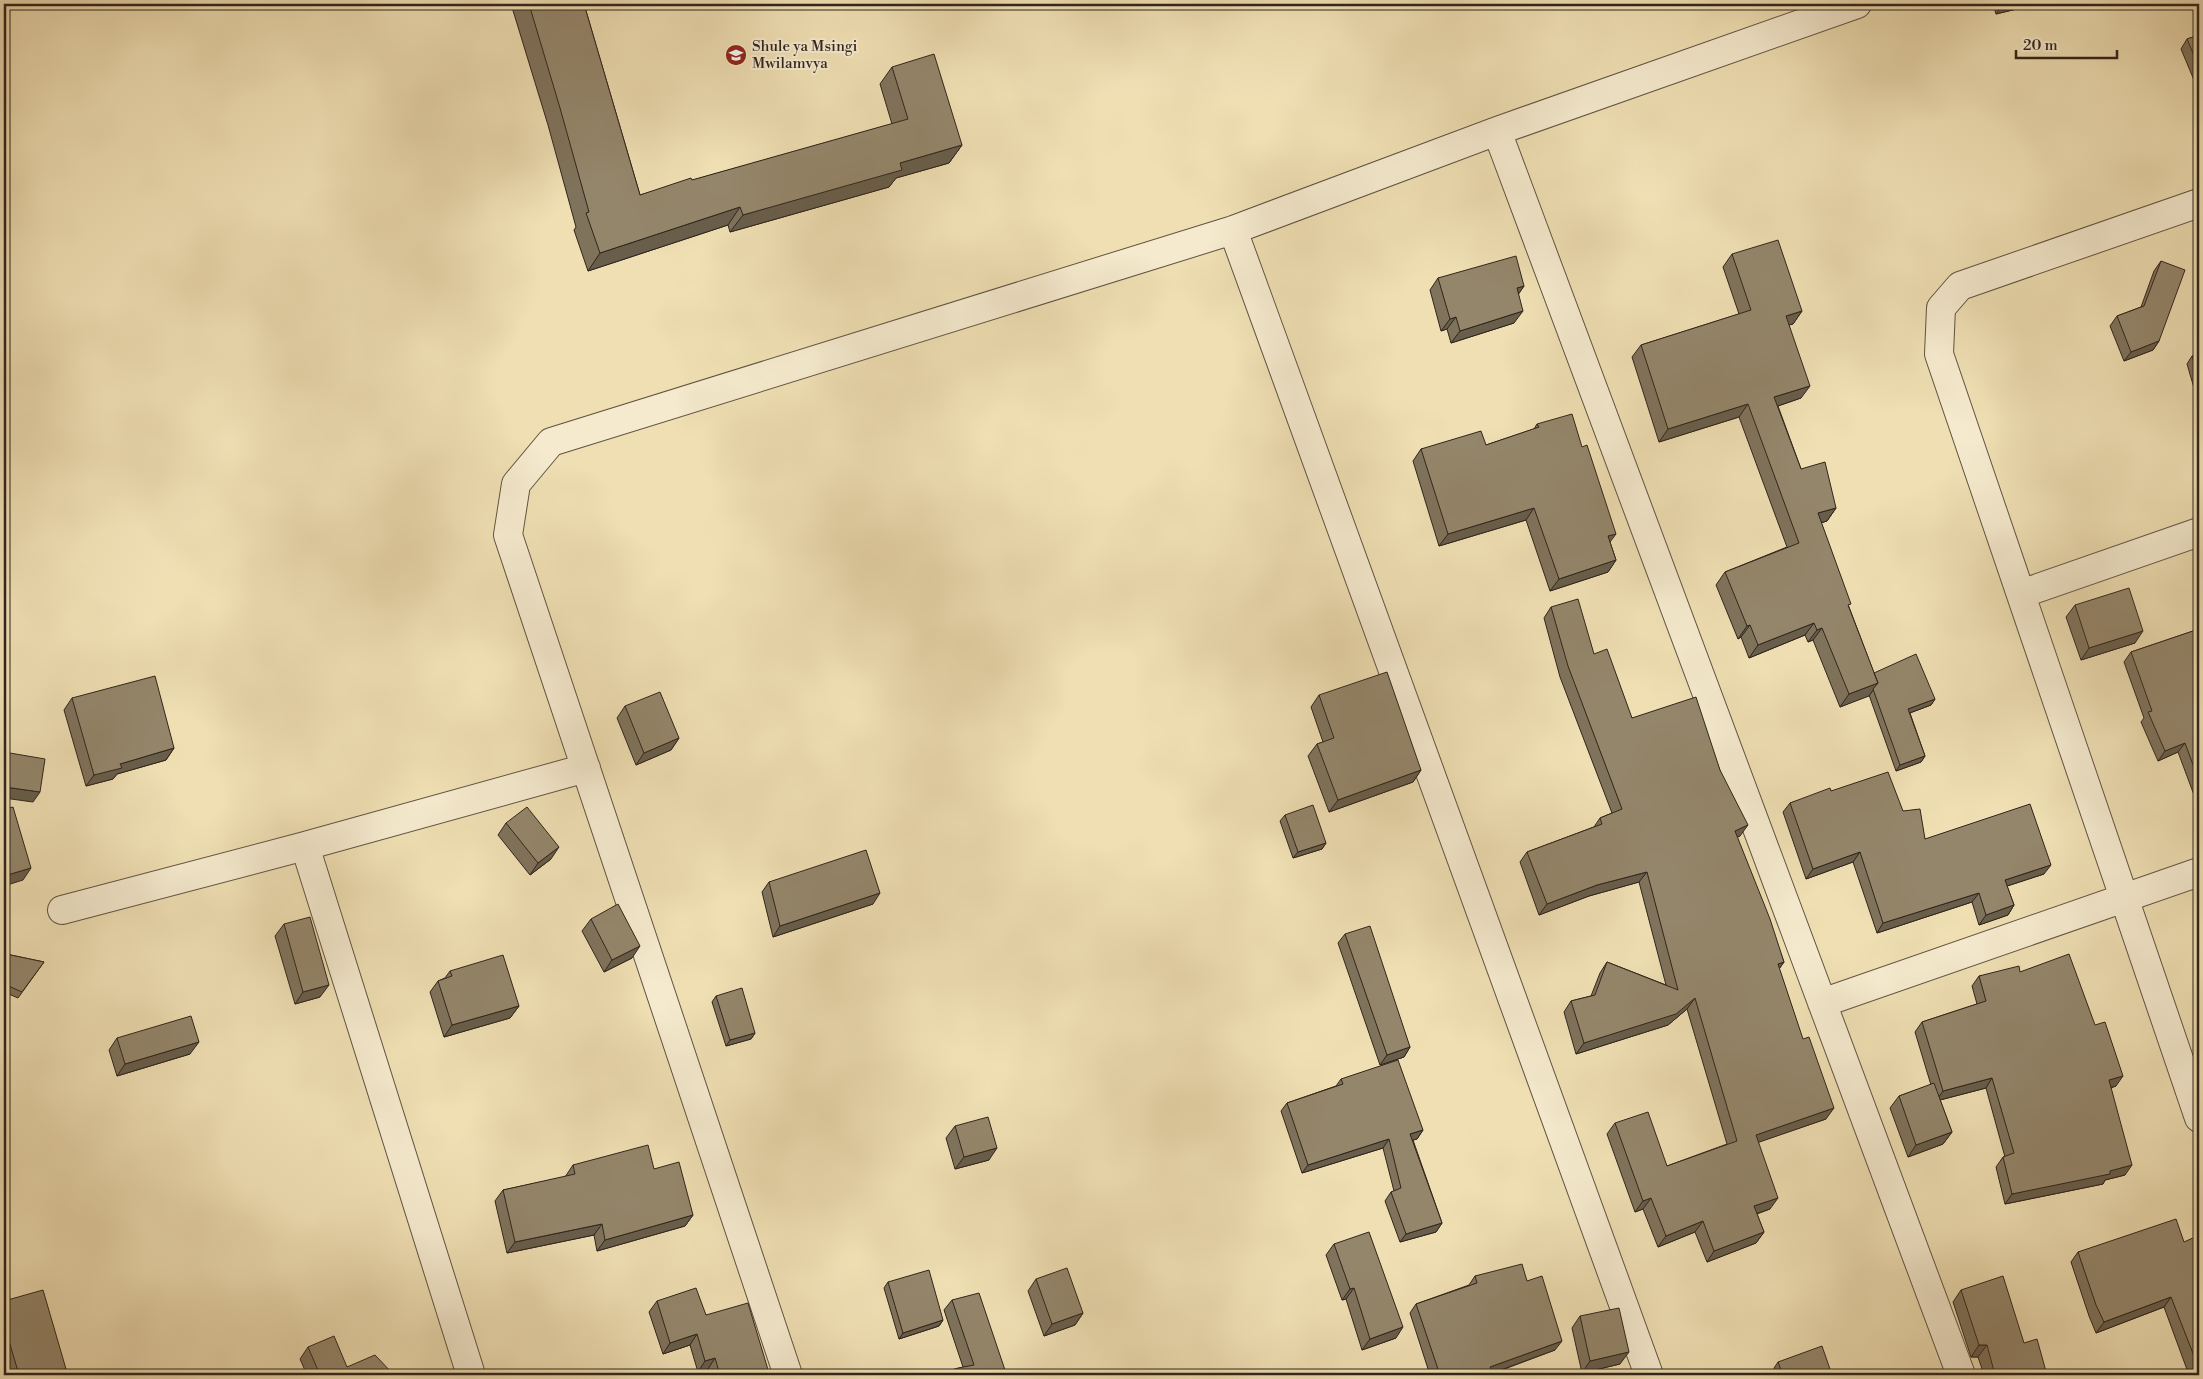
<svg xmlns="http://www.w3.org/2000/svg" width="2203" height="1379" font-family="'Libre Bodoni',serif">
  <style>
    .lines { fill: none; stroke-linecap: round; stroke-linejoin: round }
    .minor-casing { stroke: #605442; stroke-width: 30 }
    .minor { stroke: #f5eace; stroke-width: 28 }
    .wall { fill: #7f735c; stroke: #31251c }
    .shaded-wall { fill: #685e4b; stroke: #31251c }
    .building { fill: #94866b; stroke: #31251c }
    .labels { text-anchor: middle; stroke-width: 4; stroke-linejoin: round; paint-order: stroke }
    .poi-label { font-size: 15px; fill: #31251c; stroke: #f5eace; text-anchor: start }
  </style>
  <rect width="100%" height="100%" fill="#efdfb3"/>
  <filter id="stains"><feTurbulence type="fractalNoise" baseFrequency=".004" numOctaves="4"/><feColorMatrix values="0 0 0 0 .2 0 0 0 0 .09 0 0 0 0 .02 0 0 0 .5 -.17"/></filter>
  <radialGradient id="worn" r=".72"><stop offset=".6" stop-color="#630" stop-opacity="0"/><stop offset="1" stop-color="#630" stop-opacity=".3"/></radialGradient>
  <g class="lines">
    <g class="minor-casing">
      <path id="minor" d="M1497,131L1961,1375
        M2199,203L1960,286L1941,308L1939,354L2199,1118
        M1233,230L1649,1375
        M2021,594L2199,532
        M62,910L305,846
        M1822,1003L2199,872
        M471,1375L305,846L586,768
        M788,1375L508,535L516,484L551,442L1233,230L1497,131L1857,4"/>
    </g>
    <use href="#minor" class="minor"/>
  </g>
  <path class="wall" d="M511,4H584L640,195L892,124L880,84L892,67L962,145L949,163L896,178L889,187L730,232L728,225L588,271L574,230L576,227L548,125Z
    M1993,4H2037L1996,14Z
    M2199,35V92L2181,49L2187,39Z
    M1732,254L1802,311L1793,324L1789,325L1801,398L1778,406L1801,469L1836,508L1827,521L1821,523L1849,607L1874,673L1935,699L1931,705L1910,713L1925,756L1921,762L1896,771L1869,695L1840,707L1813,640L1808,642L1805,635L1749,658L1741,637L1738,639L1716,585L1725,572L1787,547L1739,417L1659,442L1632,357L1641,345L1739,314L1723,267Z
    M2161,261L2159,341L2153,350L2124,361L2110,326L2117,316L2141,307L2154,271Z
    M1438,278L1524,286L1518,294L1514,323L1451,343L1447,329L1441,331L1430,290Z
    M2199,354V405L2187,364L2192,356Z
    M2199,410V422L2197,414Z
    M1537,424L1610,542L1616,560L1608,572L1550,591L1526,520L1439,546L1413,461L1421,449L1486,445L1534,429Z
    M2075,605L2135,643L2081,660L2066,617Z
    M1551,607L1594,654L1632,718L1740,836L1737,837L1784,962L1779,969L1826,1119L1758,1142L1770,1209L1757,1214L1764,1232L1756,1243L1707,1262L1695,1232L1658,1247L1643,1209L1635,1212L1607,1134L1615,1123L1667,1166L1727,1144L1687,1009L1668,1025L1576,1054L1564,1012L1571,1001L1591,996L1600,973L1607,962L1666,985L1639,882L1589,896L1539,915L1520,862L1527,852L1594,827L1600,818L1612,813L1560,677L1544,618Z
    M2199,629V803H2197L2178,752L2158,761L2141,722L2144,718L2124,662L2131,652Z
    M1319,695L1421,770L1413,782L1329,812L1308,756L1317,744L1323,742L1311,707Z
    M72,698L174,748L166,760L117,774L113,779L86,786L64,710Z
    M625,706L679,738L671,750L636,765L617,718Z
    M1831,791L1903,811L1925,839L2044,874L2007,886L2014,905L2008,915L1979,925L1972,902L1877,933L1853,862L1806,879L1783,812L1790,803Z
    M1285,815L1326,843L1322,849L1293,858L1280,821Z
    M506,823L551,859L530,875L498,835Z
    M769,882L873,904L773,937L762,892Z
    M591,919L632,958L604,972L582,931Z
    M284,924L320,997L295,1004L275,936Z
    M1345,934L1410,1047L1404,1057L1380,1065L1338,943Z
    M6,954L44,962L18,998L4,992V958Z
    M450,971L519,1006L510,1018L444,1037L430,992L438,981L445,978Z
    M2020,972L2116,1086L2111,1088L2125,1175L2105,1180L2103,1184L2005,1204L1996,1167L2003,1157H2005L1986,1088L1940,1100L1952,1132L1943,1144L1908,1157L1890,1108L1899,1096L1931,1085L1915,1032L1922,1022L1977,1004L1972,986L1979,976Z
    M716,996L755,1033L751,1039L726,1046L712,1002Z
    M117,1038L190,1054L117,1076L109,1050Z
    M1341,1079L1423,1130L1417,1139L1413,1140L1442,1223L1436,1232L1400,1242L1385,1201L1391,1192L1394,1191L1383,1148L1302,1173L1281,1111L1287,1103L1336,1086Z
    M955,1126L989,1160L955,1169L946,1138Z
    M573,1165L654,1169L693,1215L685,1226L597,1251L594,1235L507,1253L495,1201L503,1190L565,1177Z
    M2184,1242L2199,1375H2189L2164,1307L2096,1333L2089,1316L2071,1262L2078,1252Z
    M1334,1244L1396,1338L1362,1350L1346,1299L1342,1300L1326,1255Z
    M1475,1276L1527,1281L1555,1350L1494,1373L1495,1375H1430L1410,1313L1416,1304L1469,1285Z
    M1036,1279L1083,1313L1075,1325L1044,1336L1028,1291Z
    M888,1282L943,1320L939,1326L899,1339L884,1288Z
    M1961,1290L2024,1343L2047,1375H1984L1978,1357H1971L1953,1302Z
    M952,1300L1006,1373L963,1367L944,1310Z
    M4,1301L66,1369L62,1375H7L4,1365Z
    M657,1301L706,1315L768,1375H710L708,1369L698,1372L690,1345L663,1354L649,1312Z
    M1580,1316L1620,1364L1582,1373L1572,1328Z
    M308,1347L347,1367L394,1375H307L300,1359Z
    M1778,1362L1832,1375H1776L1774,1368Z"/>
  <path class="shaded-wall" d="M2003,4H2037L1996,14Z
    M962,145L949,163L896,178L889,187L730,232L743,215L900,163Z
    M740,207L728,225L588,271L600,253Z
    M1524,286L1516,298L1517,288Z
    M1523,311L1514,323L1451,343L1460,331Z
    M1802,311L1793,324L1777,328L1786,316Z
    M1456,317L1447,329L1441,331L1450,319Z
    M2159,341L2153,350L2124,361L2131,352Z
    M1810,386L1801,398L1766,410L1774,397Z
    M1748,404L1739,417L1659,442L1668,429Z
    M1534,508L1526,520L1439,546L1448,534Z
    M1836,508L1827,521L1809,526L1818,513Z
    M1616,534L1607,546L1608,536Z
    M1616,560L1608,572L1550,591L1559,579Z
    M1814,623L1805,635L1749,658L1758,645Z
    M1750,625L1741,637L1738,639L1747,626Z
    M1822,628L1813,640L1808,642L1817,630Z
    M2143,631L2135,643L2081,660L2089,648Z
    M1878,683L1869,696L1840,707L1849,694Z
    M1935,699L1931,705L1904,715L1908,709Z
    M679,738L671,750L636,765L644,753Z
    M2185,743L2178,752L2158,761L2165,751Z
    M174,748L166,760L117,774L113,779L86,786L94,775L120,764Z
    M1925,756L1921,762L1896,771L1900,765Z
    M1421,770L1413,782L1329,812L1338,800Z
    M5,787L40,792L33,802L4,798V790Z
    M1748,825L1740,836L1727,842L1735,831Z
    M1326,843L1322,849L1293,858L1298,852Z
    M559,847L551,859L530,875L538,863Z
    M1860,852L1853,862L1806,879L1813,869Z
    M2051,865L2044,874L1998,889L2005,880Z
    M31,868L23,880L4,886V876Z
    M1647,872L1639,882L1589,896L1539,915L1547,904L1597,885Z
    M880,893L873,904L773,937L780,926Z
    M1979,893L1972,902L1877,933L1883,923Z
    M2014,905L2008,915L1979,925L1986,915Z
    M640,946L632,958L604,972L612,960Z
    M1784,962L1776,973L1778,964Z
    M329,985L320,997L295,1004L303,992Z
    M1695,998L1687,1009L1668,1025L1576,1054L1584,1043Z
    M519,1006L510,1018L444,1037L452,1025Z
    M755,1033L751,1039L726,1046L730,1040Z
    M199,1042L190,1054L117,1076L125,1064Z
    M1410,1047L1404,1057L1380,1065L1387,1055Z
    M2123,1076L2116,1086L2102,1090L2109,1080Z
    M1992,1078L1986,1088L1936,1101L1943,1091Z
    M1834,1108L1826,1119L1748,1146L1756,1135Z
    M1423,1130L1417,1139L1404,1143L1410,1134Z
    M1952,1132L1943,1144L1908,1157L1916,1145Z
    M1389,1139L1383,1148L1302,1173L1308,1165Z
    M997,1148L989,1160L955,1169L964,1157Z
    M2132,1165L2125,1175L2105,1180L2103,1184L2005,1204L2012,1194Z
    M1651,1198L1643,1209L1635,1212L1643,1201Z
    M1778,1198L1770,1209L1746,1217L1754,1206Z
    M693,1215L685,1226L597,1251L605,1240Z
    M1703,1221L1695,1232L1658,1247L1666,1236Z
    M1442,1223L1436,1232L1400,1242L1406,1234Z
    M602,1224L594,1235L507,1253L515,1242Z
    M1764,1232L1756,1243L1707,1262L1714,1251Z
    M1354,1288L1346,1299L1342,1300L1350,1289Z
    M2171,1297L2164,1307L2096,1333L2104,1322Z
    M1083,1313L1075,1325L1044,1336L1052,1324Z
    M943,1320L939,1326L899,1339L903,1333Z
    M1403,1327L1396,1338L1362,1350L1370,1339Z
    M697,1334L690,1345L663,1354L670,1343Z
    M1562,1341L1555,1350L1487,1375L1490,1367Z
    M1979,1345H1987L1978,1357H1971Z
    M1629,1352L1620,1364L1582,1373L1590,1361Z
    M715,1358L708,1369L698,1372L705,1361Z
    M66,1369L62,1375H46Z"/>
  <path class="building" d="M529,4H584L640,195L691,178L692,180L908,119L892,67L934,54L962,145L900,163L902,170L743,215L740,207L600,253L586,213L589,212L560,108Z
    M2199,35V67L2187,39Z
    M1778,240L1802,311L1786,316L1810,386L1774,397L1801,469L1825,462L1836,508L1818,513L1851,604L1848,605L1878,683L1849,694L1822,628L1817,630L1814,623L1758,645L1750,625L1747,626L1725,572L1799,543L1748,404L1668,429L1641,345L1751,310L1732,254Z
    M1516,256L1524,286L1517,288L1523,311L1460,331L1456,317L1450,319L1438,278Z
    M2161,261L2185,270L2159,341L2131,352L2117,316L2144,306Z
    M2199,354V378L2192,356Z
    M1572,414L1582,447L1587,445L1616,534L1608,536L1616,560L1559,579L1534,508L1448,534L1421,449L1481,431L1486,445L1539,427L1537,424Z
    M2129,588L2143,631L2089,648L2075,605Z
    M1578,599L1594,654L1607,649L1632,718L1696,697L1720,770L1748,825L1735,831L1770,919L1784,962L1778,964L1803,1039L1809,1037L1834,1108L1756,1135L1778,1198L1754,1206L1764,1232L1714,1251L1703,1221L1666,1236L1651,1198L1643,1201L1615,1123L1648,1112L1667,1166L1737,1141L1695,998L1676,1014L1584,1043L1571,1001L1595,995L1607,962L1678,990L1647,872L1597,885L1547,904L1527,852L1602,824L1600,818L1622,809L1568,666L1551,607Z
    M2199,629V781L2185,743L2165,751L2148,712L2152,711L2131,652Z
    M1916,654L1935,699L1908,709L1925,756L1900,765L1873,689L1878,683L1874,673Z
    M1387,672L1421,770L1338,800L1317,744L1334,738L1319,695Z
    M155,676L174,748L120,764L122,768L94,775L72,698Z
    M660,692L679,738L644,753L625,706Z
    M4,752L45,759L40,792L5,787L6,790H4Z
    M1888,772L1903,811L1920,809L1925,839L2030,804L2051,865L2005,880L2014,905L1986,915L1979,893L1883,923L1860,852L1813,869L1790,803L1830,788L1831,791Z
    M1313,805L1326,843L1298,852L1285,815Z
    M13,807L31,868L4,876V809Z
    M527,807L559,847L538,863L506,823Z
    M866,850L880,893L780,926L769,882Z
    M618,904L640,946L612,960L591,919Z
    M310,917L329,985L303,992L284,924Z
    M1370,926L1410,1047L1387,1055L1345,934Z
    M6,954L44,962L22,992L4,984V959Z
    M2069,954L2095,1025L2105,1022L2123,1076L2109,1080L2132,1165L2110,1171V1174L2012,1194L2003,1157L2014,1153L1992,1078L1943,1091L1922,1022L1986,1001L1979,976L2019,966L2020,972Z
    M503,955L519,1006L452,1025L438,981L452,976L450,971Z
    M742,988L755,1033L730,1040L716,996Z
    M191,1016L199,1042L125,1064L117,1038Z
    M1398,1060L1423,1130L1410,1134L1442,1223L1406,1234L1391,1192L1401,1188L1389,1139L1308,1165L1287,1103L1343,1084L1341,1079Z
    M1934,1083L1952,1132L1916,1145L1899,1096Z
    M988,1117L997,1148L964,1157L955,1126Z
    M648,1145L654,1169L679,1162L693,1215L605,1240L602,1224L515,1242L503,1190L575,1174L573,1165Z
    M2176,1219L2184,1242L2195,1237L2199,1248V1375L2194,1356L2171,1297L2104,1322L2096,1305L2078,1252Z
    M1369,1232L1403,1327L1370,1339L1354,1288L1350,1289L1334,1244Z
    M1522,1264L1527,1281L1542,1276L1562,1341L1490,1367L1495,1375H1440L1416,1304L1477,1283L1475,1276Z
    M1067,1268L1083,1313L1052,1324L1036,1279Z
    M929,1270L943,1320L903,1333L888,1282Z
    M2003,1276L2024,1343L2037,1339L2047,1375H1995L1987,1345H1979L1961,1290Z
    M696,1288L706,1315L748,1303L769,1373L763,1375H720L715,1358L705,1361L697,1334L670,1343L657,1301Z
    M43,1290L66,1369L46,1375H19L4,1324V1301Z
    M979,1293L1006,1373L1008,1372L1009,1375H936L958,1368L974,1365L952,1300Z
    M1619,1308L1629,1352L1590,1361L1580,1316Z
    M334,1336L347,1367L375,1355L394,1375H320L308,1347Z
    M1822,1346L1832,1375H1783L1778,1362Z"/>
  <defs>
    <g id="school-disc" transform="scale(1.125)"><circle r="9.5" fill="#8f2418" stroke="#f5eace"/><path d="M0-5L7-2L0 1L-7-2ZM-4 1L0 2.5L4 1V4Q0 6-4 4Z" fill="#fff"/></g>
  </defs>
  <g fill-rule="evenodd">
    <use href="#school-disc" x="736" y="55"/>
  </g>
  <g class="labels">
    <g class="poi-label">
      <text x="752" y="51">Shule ya Msingi<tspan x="752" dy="17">Mwilamvya</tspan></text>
    </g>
  </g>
  <rect width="2203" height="1379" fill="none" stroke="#efdfb3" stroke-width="20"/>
  <rect x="5" y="5" width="2193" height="1369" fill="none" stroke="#31251c" stroke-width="2.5"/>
  <rect x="10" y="10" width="2183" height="1359" fill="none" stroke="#31251c"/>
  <path d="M2016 50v8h101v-8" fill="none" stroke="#31251c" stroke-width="2.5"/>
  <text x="2023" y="50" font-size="15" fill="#31251c" stroke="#f5eace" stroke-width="4" paint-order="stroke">20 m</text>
  <rect width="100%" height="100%" filter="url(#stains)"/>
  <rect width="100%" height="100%" fill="url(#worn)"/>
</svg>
